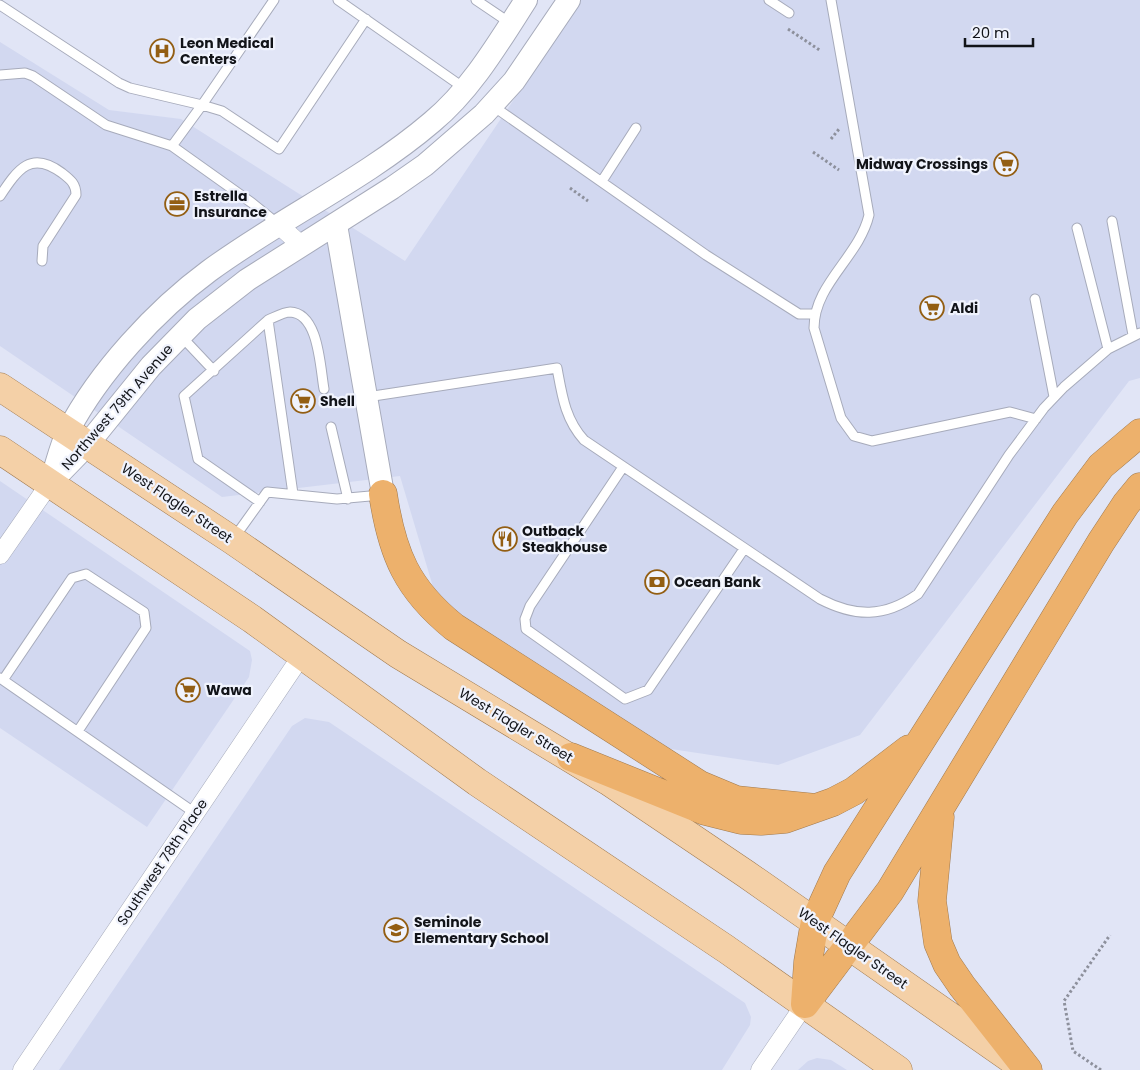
<svg xmlns="http://www.w3.org/2000/svg" width="1140" height="1070" font-family="Poppins,sans-serif">
  <style>
    .built { fill: #d2d8f0 }
    .lines { fill: none; stroke-linecap: round; stroke-linejoin: round }
    .service-casing { stroke: #a7abbb; stroke-width: 11 }
    .minor-casing { stroke: #a7abbb; stroke-width: 19 }
    .tertiary-casing { stroke: #a7abbb; stroke-width: 24 }
    .primary-casing { stroke: #a07a4f; stroke-width: 29 }
    .motorway-casing { stroke: #a07a4f; stroke-width: 29 }
    .path { stroke: #8d909c; stroke-width: 3; stroke-dasharray: 2.5 2.5; stroke-linecap: butt }
    .service { stroke: #fff; stroke-width: 9 }
    .minor { stroke: #fff; stroke-width: 18 }
    .tertiary { stroke: #fff; stroke-width: 22 }
    .primary { stroke: #f4d0a7; stroke-width: 28 }
    .motorway { stroke: #edb16c; stroke-width: 28 }
    .labels { text-anchor: middle; stroke-width: 4.5; stroke-linejoin: round; paint-order: stroke }
    .poi-label { font-size: 14px; font-weight: bold; fill: #121419; stroke: #f0f3fd; text-anchor: start }
    .street-label { font-size: 14px; fill: #121419; stroke: #f0f3fd }
  </style>
  <rect width="100%" height="100%" fill="#e1e5f6"/>
  <path class="built" d="M581,0H1140V378L1129,381L860,735L778,765L651,746L439,607L400,476L222,497L0,346V42L109,110L181,119L405,261Z
    M0,481L250,651L252,660L249,677L147,827L0,728Z
    M305,718L329,722L745,1003L751,1017L750,1025L722,1070H59L292,726Z
    M817,1058L831,1060L847,1070H798L808,1061Z"/>
  <g class="lines">
    <g class="service-casing">
      <path id="service" d="M274,0L202,105L222,111L279,149L366,19
        M338,0L464,88
        M476,0L510,23
        M769,0L789,13
        M831,0L869,215C859,257 814,284 814,328L841,418L854,436L872,441L1010,412L1036,419
        M0,5L119,83L130,88L202,105L172,146
        M0,75L25,73L33,76L106,125L172,146L252,203L278,224
        M493,106L706,255L799,314H814
        M602,181L636,128
        M0,196C18,169 31,150 62,173C71,180 76,184 76,195L43,246L42,261
        M1112,221L1133,335
        M1077,228L1108,349
        M1035,299L1054,397
        M268,320C275,317 284,312 290,312C319,313 320,367 324,389
        M181,336L214,371
        M367,397L557,368C562,395 565,419 584,440L820,599C855,617 884,618 918,594L1009,455L1044,408L1064,387L1108,349L1140,333
        M331,427L348,499
        M623,467L530,606L525,619L526,629L625,699L648,690L744,549
        M260,502L198,459L184,396L268,320L293,494
        M234,538L267,492L337,499L381,495
        M0,678L195,813
        M3,680L72,578L86,574L144,612L146,628L78,731"/>
    </g>
    <g class="minor-casing">
      <path id="minor" d="M279,225L302,246
        M0,555L50,483
        M22,1070L302,655
        M760,1070L805,1004"/>
    </g>
    <g class="tertiary-casing">
      <path id="tertiary" d="M336,225L383,494
        M52,478C57,463 61,445 68,431C99,372 156,310 209,271C281,218 364,180 432,122C471,90 499,42 526,0
        M50,483L87,445L151,366L197,319L247,280L392,188L425,165L484,114L514,81L569,0"/>
    </g>
    <g class="primary-casing">
      <path id="primary" d="M0,387L232,540L398,654L608,781L746,874L1021,1066
        M0,450L252,619L477,782L726,949L898,1070"/>
    </g>
    <g class="motorway-casing">
      <path id="motorway" d="M383,494C392,554 407,589 454,627L700,785L736,800L816,808
        M571,757L705,811L741,820L761,821L785,819L833,802L854,791L909,749
        M940,817L932,901L938,943L947,964L962,986L1028,1070
        M805,1004L808,962L815,921L837,873L1065,514L1101,466L1140,433
        M805,1004L890,891L1101,542L1126,504L1140,487"/>
    </g>
    <path class="path" d="M788,29L821,51
      M831,139L839,129
      M813,152L839,170
      M570,188L588,201
      M1101,1070L1073,1051L1064,1001L1110,935"/>
    <use href="#service" class="service"/>
    <use href="#minor" class="minor"/>
    <use href="#tertiary" class="tertiary"/>
    <use href="#primary" class="primary"/>
    <use href="#motorway" class="motorway"/>
  </g>
  <defs>
    <g id="hospital-ring" transform="scale(1.25)"><circle r="9.5" fill="#f0f3fd" stroke="#935e13" stroke-width="1.5"/><path d="M-5-5h3v3.5h4V-5h3V5h-3V1.5h-4V5h-3Z" fill="#935e13"/></g>
    <g id="supermarket-ring" transform="scale(1.25)"><circle r="9.5" fill="#f0f3fd" stroke="#935e13" stroke-width="1.5"/><path d="M-6-5.5h2.5l.6 2H6L4.5 2H-2.5L-4.4-4H-6ZM-1.5 3.2a1.3 1.3 0 1 0 .1 0ZM3 3.2a1.3 1.3 0 1 0 .1 0Z" fill="#935e13"/></g>
    <g id="office-ring" transform="scale(1.25)"><circle r="9.5" fill="#f0f3fd" stroke="#935e13" stroke-width="1.5"/><path d="M-6-3h4V-5.5h4V-3h4V5H-6ZM-1-4.5V-3h2v-1.5ZM-6 0V1H6V0Z" fill="#935e13"/></g>
    <g id="restaurant-ring" transform="scale(1.25)"><circle r="9.5" fill="#f0f3fd" stroke="#935e13" stroke-width="1.5"/><path d="M-5-6h1v4h1v-4h1v4h1v-4h1v5L-1.5 .5V6h-2V.5L-5-1ZM5-6V6H3V1.5H1.5Q1.5-4 5-6Z" fill="#935e13"/></g>
    <g id="bank-ring" transform="scale(1.25)"><circle r="9.5" fill="#f0f3fd" stroke="#935e13" stroke-width="1.5"/><path d="M-6-4H6V4H-6ZM0-2.3a2.3 2.3 0 1 0 0 4.6a2.3 2.3 0 1 0 0-4.6Z" fill="#935e13"/></g>
    <g id="school-ring" transform="scale(1.25)"><circle r="9.5" fill="#f0f3fd" stroke="#935e13" stroke-width="1.5"/><path d="M0-5L7-2L0 1L-7-2ZM-4 1L0 2.5L4 1V4Q0 6-4 4Z" fill="#935e13"/></g>
  </defs>
  <g fill-rule="evenodd">
    <use href="#hospital-ring" x="162" y="51"/>
    <use href="#supermarket-ring" x="1006" y="164"/>
    <use href="#office-ring" x="177" y="204"/>
    <use href="#supermarket-ring" x="932" y="308"/>
    <use href="#supermarket-ring" x="303" y="401"/>
    <use href="#restaurant-ring" x="505" y="539"/>
    <use href="#bank-ring" x="657" y="582"/>
    <use href="#supermarket-ring" x="188" y="690"/>
    <use href="#school-ring" x="396" y="930"/>
  </g>
  <g class="labels">
    <g class="poi-label">
      <text x="180" y="48">Leon Medical<tspan x="180" dy="16">Centers</tspan></text>
      <text x="988" y="169" text-anchor="end">Midway Crossings</text>
      <text x="194" y="201">Estrella<tspan x="194" dy="16">Insurance</tspan></text>
      <text x="950" y="313">Aldi</text>
      <text x="320" y="406">Shell</text>
      <text x="522" y="536">Outback<tspan x="522" dy="16">Steakhouse</tspan></text>
      <text x="674" y="587">Ocean Bank</text>
      <text x="206" y="695">Wawa</text>
      <text x="414" y="927">Seminole<tspan x="414" dy="16">Elementary School</tspan></text>
    </g>
    <g class="street-label">
      <text transform="translate(117 407) rotate(-49)" y="5">Northwest 79th Avenue</text>
      <text transform="translate(177 503) rotate(34)" y="5">West Flagler Street</text>
      <text transform="translate(516 725) rotate(31)" y="5">West Flagler Street</text>
      <text transform="translate(162 862) rotate(-56)" y="5">Southwest 78th Place</text>
      <text transform="translate(853 948) rotate(35)" y="5">West Flagler Street</text>
    </g>
  </g>
  <path d="M965 38v8h68v-8" fill="none" stroke="#121419" stroke-width="2.5"/>
  <text x="972" y="38" font-size="15" fill="#121419" stroke="#f0f3fd" stroke-width="4" paint-order="stroke">20 m</text>
</svg>
